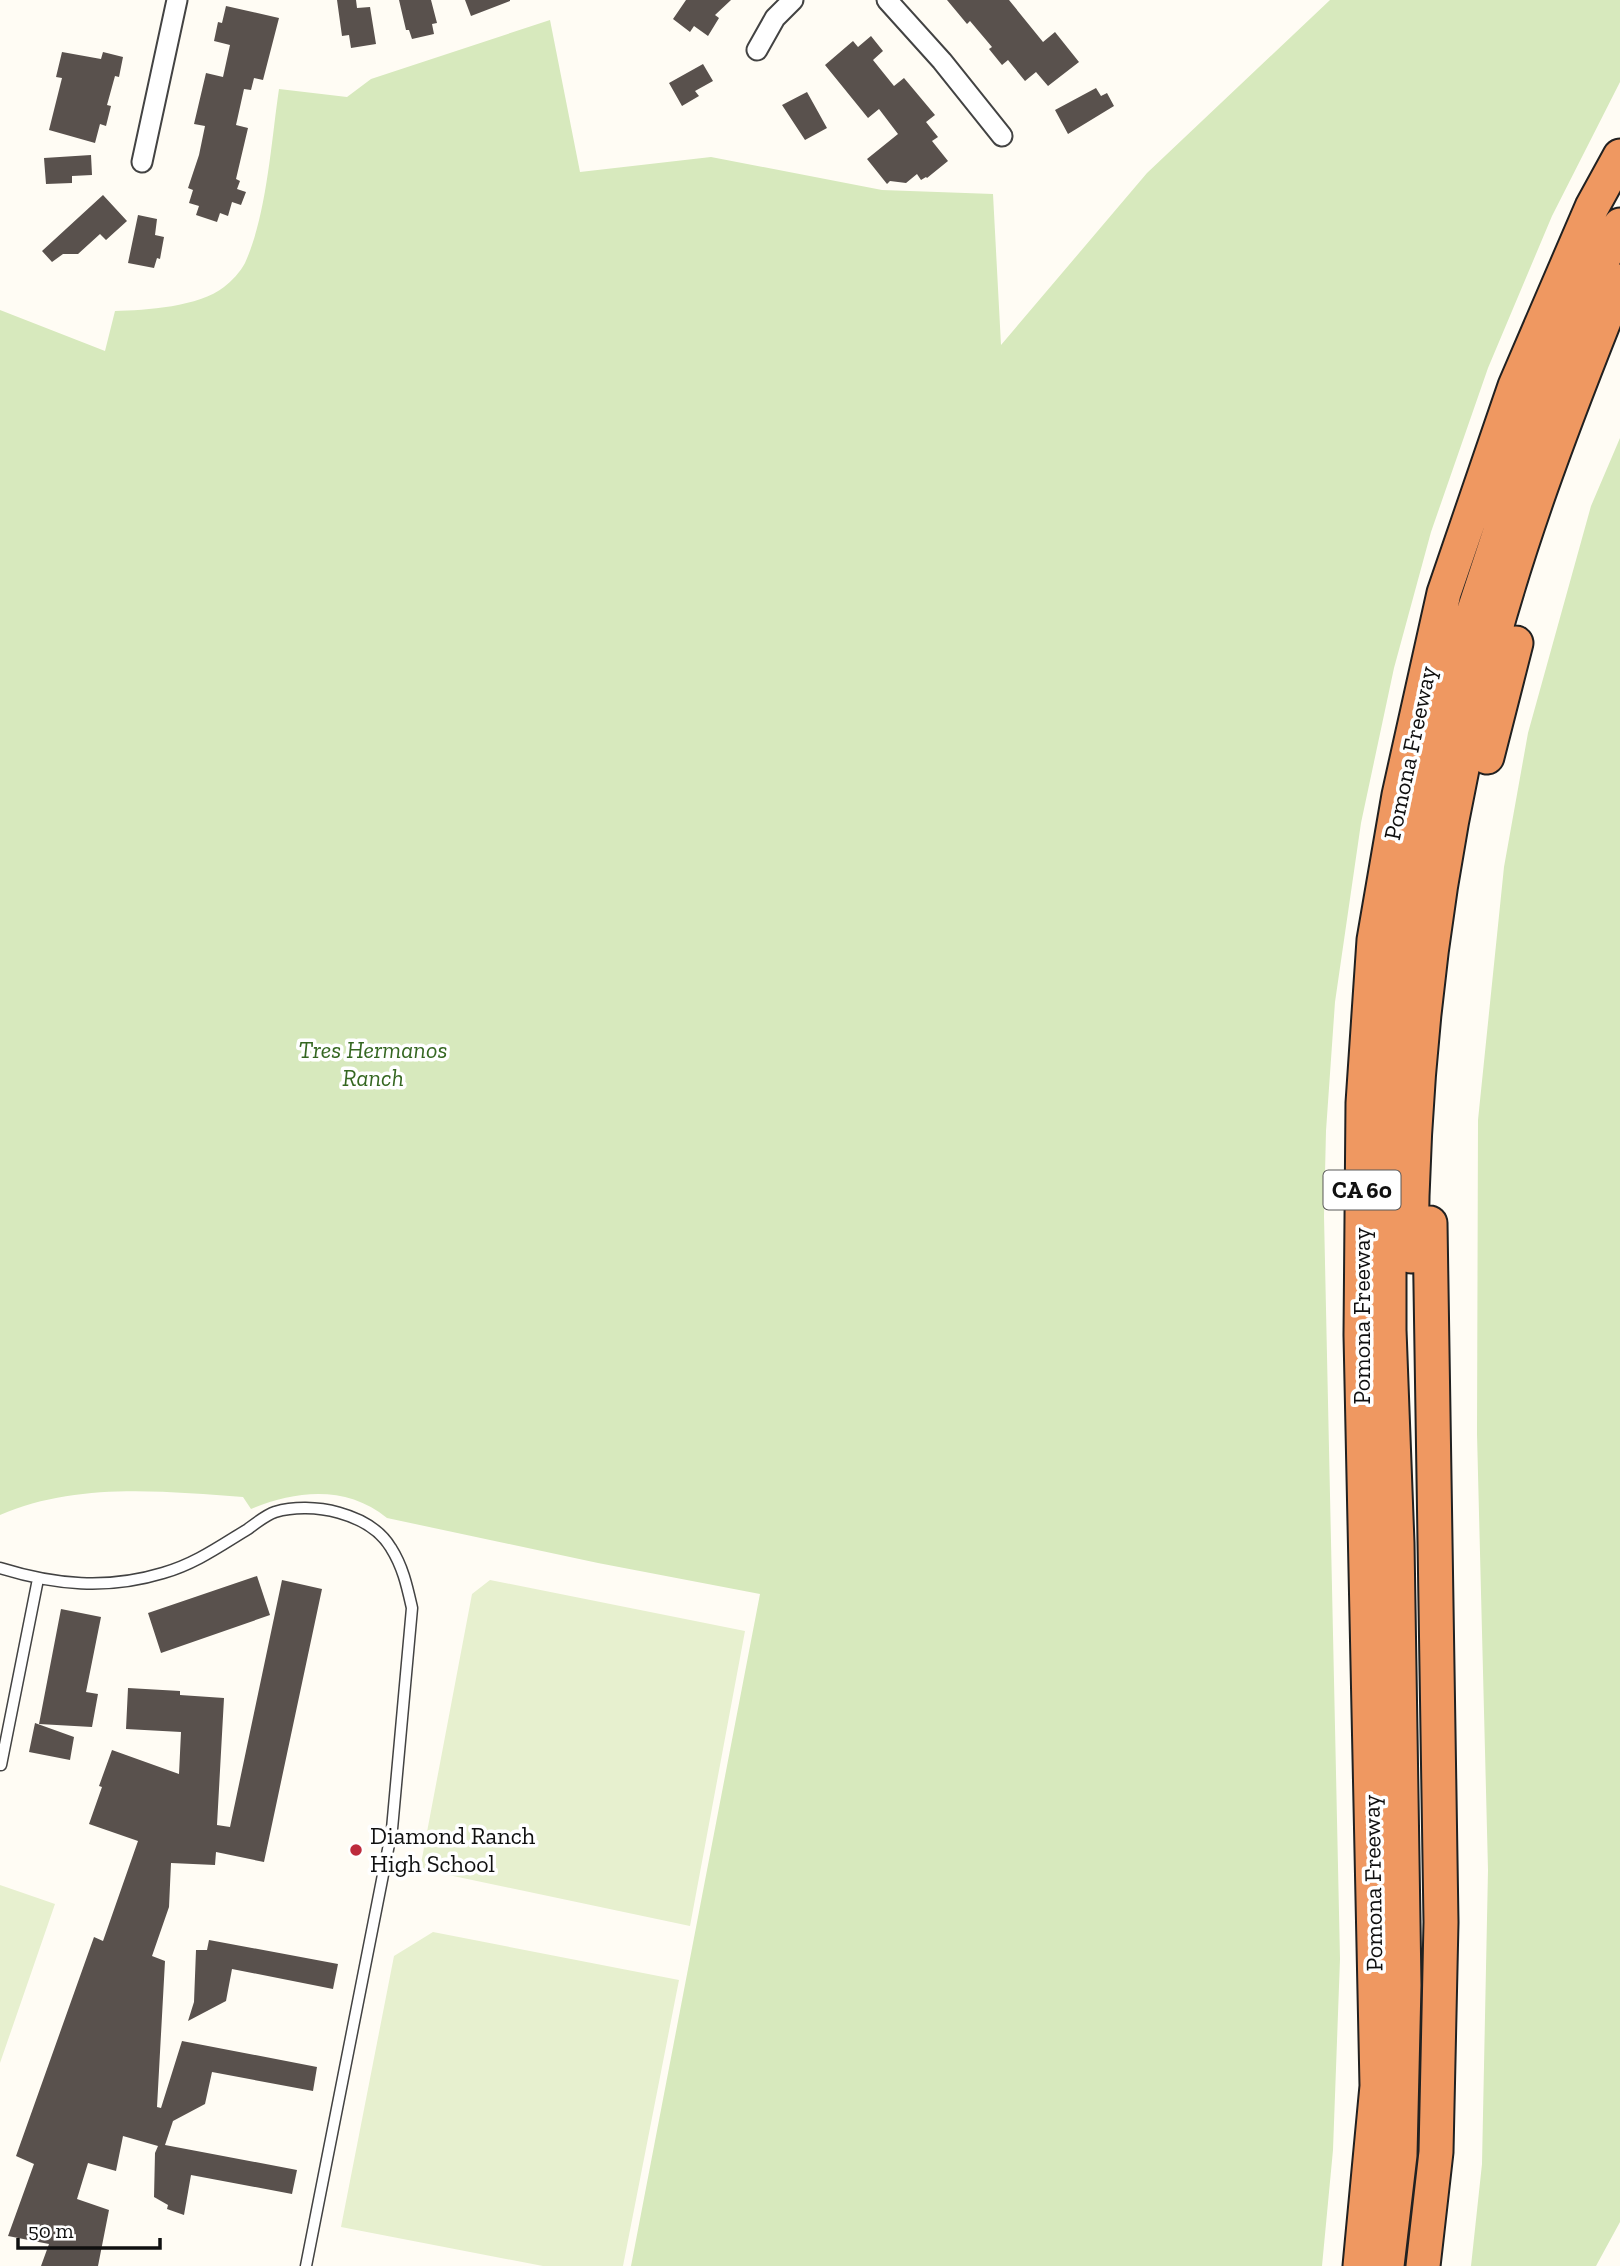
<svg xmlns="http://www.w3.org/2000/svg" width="1620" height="2266" font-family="'Zilla Slab',serif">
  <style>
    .green { fill: #d7e9bd }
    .pitch { fill: #e7f0cf }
    .building { fill: #59514d }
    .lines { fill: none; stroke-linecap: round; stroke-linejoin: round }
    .lane-casing { stroke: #434343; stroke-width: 13 }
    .street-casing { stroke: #434343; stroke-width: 23 }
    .highway-casing { stroke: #212121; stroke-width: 37 }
    .lane { stroke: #fff; stroke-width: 10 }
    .street { stroke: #fff; stroke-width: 19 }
    .highway { stroke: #ef9861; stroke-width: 33 }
    .poi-dot { fill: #bd2b3c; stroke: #fff; stroke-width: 2.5 }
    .labels { text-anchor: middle; stroke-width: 7; stroke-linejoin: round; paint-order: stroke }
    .shield { fill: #fff; stroke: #585858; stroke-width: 2 }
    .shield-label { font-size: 23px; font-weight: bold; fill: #101010 }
    .street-label { font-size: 24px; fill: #101010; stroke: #fff }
    .park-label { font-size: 24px; font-style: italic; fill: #356721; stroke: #fff }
    .poi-label { font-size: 24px; fill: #101010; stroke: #fff; text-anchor: start }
  </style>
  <rect width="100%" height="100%" fill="#fffcf4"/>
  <path class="green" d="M1330,0H1620V82L1552,216L1488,368L1431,532L1394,668L1361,823L1335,1002L1326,1131L1324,1216L1340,1959L1333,2150L1322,2266H631L760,1594L598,1563L387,1518C347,1485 296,1490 251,1509L243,1497C163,1491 75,1482 0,1515V310L105,351L115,311C146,310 199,307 224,287C231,282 241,271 245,263C267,214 271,143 279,89L347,97L371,79L550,20L580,172L711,157L882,190L993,194L1001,345L1147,173Z
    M1620,438V2222L1596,2266H1471L1482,2164L1488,1870L1477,1434L1478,1120L1504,867L1528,733L1591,506Z"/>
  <path class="pitch" d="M490,1580L745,1631L690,1926L420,1869L472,1594Z
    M0,1885L55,1904L0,2063Z
    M433,1932L679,1980L623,2266H543L341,2227L394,1956Z"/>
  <path class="building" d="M337,0H356L357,8L370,7L376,44L351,48L349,35L342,36Z
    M399,0H431L437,23L432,24L434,34L412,39L409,30H406Z
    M465,0H510V1L471,16Z
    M686,0H731L715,15L719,18L708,36L694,26L690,32L673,19Z
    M947,0H1009L1043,42L1055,32L1079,62L1048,86L1036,72L1025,81L1008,60L1002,65L989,49L992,47L970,21L967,24Z
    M226,6L279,18L263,80L254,78L251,90L244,89L236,125L248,128L236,179L240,181L237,189L246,192L241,205L232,202L228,216L220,213L217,222L196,215L199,206L189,203L193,190L188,188L199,155L205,126L194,124L206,73L223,77L230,45L214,41L218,22L222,23Z
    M871,36L883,51L873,60L894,86L904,78L935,115L926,122L938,137L932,141L948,161L927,178L926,177L921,180L917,174L906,183L890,181L887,184L867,159L898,134L879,109L868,118L825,65L853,41L858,47Z
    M62,52L101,59L103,52L123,57L119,77L115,76L107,105L111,106L106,126L100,124L95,143L49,130L62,78L56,77Z
    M703,64L713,81L695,91L699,96L682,106L669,83Z
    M1096,88L1101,96L1107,93L1114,106L1068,134L1055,110Z
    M807,92L827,128L805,140L782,105Z
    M91,155L92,175L72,176V183L46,184L44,158Z
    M103,195L127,221L106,240L100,234L78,254H63L52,262L42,251Z
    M138,215L157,219L155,235L164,237L160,259L157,258L154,268L128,263Z
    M257,1576L270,1615L161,1653L148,1613Z
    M282,1580L322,1589L264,1862L216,1852L215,1865L171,1863L169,1907L152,1956L165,1961L157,2107L161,2108L182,2041L317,2067L313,2091L212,2072L205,2104L173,2121L165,2145L297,2170L292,2194L191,2175L184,2215L167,2209L168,2205L154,2197L155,2153L158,2146L123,2136L116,2171L88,2163L77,2199L109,2210L98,2266H41L49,2244L8,2236L34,2164L16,2156L94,1937L103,1941L138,1841L89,1824L102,1787L99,1786L112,1750L179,1774L181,1732L126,1729L128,1688L180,1691V1695L224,1698L217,1825L230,1827Z
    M61,1609L101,1617L86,1692L98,1694L92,1727L39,1724Z
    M35,1723L74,1737L70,1760L29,1752Z
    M209,1940L338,1964L333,1989L232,1969L226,2001L188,2021L194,2002L196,1950H207Z"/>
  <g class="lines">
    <g class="lane-casing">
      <path id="lane" d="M0,1568C55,1585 107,1590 163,1573C195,1564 220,1546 248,1529C256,1523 266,1515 275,1512C312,1501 370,1513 391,1548C403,1567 407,1586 412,1608L392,1829L306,2266
        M1,1765L38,1579"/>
    </g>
    <g class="street-casing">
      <path id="street" d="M887,0L942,61L1002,136
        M757,50L775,18L793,0
        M142,162L177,0"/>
    </g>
    <g class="highway-casing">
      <path id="highway" d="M1487,757L1516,643
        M1411,1256C1412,1071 1434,882 1477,701C1511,557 1565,418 1620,281
        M1360,2266L1377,2086L1361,1335L1363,1103L1374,940L1399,795L1444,593L1515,386L1592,207L1620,156
        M1387,2266L1400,2155L1404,1985L1397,1543L1389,1330V1184L1395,1055L1408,929L1430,790L1459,656L1540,410L1598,270L1620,225
        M1423,2266L1436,2152L1441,1922L1430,1223"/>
    </g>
    <use href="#lane" class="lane"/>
    <use href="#street" class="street"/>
    <use href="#highway" class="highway"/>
  </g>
  <circle class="poi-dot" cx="356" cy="1850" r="7"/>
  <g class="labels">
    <rect class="shield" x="1323.5" y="1170.5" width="77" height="39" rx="5"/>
    <g class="shield-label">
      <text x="1362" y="1198">CA 60</text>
    </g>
    <g class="street-label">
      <text transform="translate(1410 753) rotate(-78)" y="8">Pomona Freeway</text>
      <text transform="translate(1362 1316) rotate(-90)" y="8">Pomona Freeway</text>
      <text transform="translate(1373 1883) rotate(-91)" y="8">Pomona Freeway</text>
    </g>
    <g class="park-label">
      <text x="373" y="1058">Tres Hermanos<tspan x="373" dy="28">Ranch</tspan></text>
    </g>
    <g class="poi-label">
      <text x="370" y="1844">Diamond Ranch<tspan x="370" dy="28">High School</tspan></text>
    </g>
  </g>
  <path d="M18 2238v10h142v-10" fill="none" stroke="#101010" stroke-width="3.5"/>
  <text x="28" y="2238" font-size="21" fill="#101010" stroke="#ffffff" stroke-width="5" paint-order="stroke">50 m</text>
</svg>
